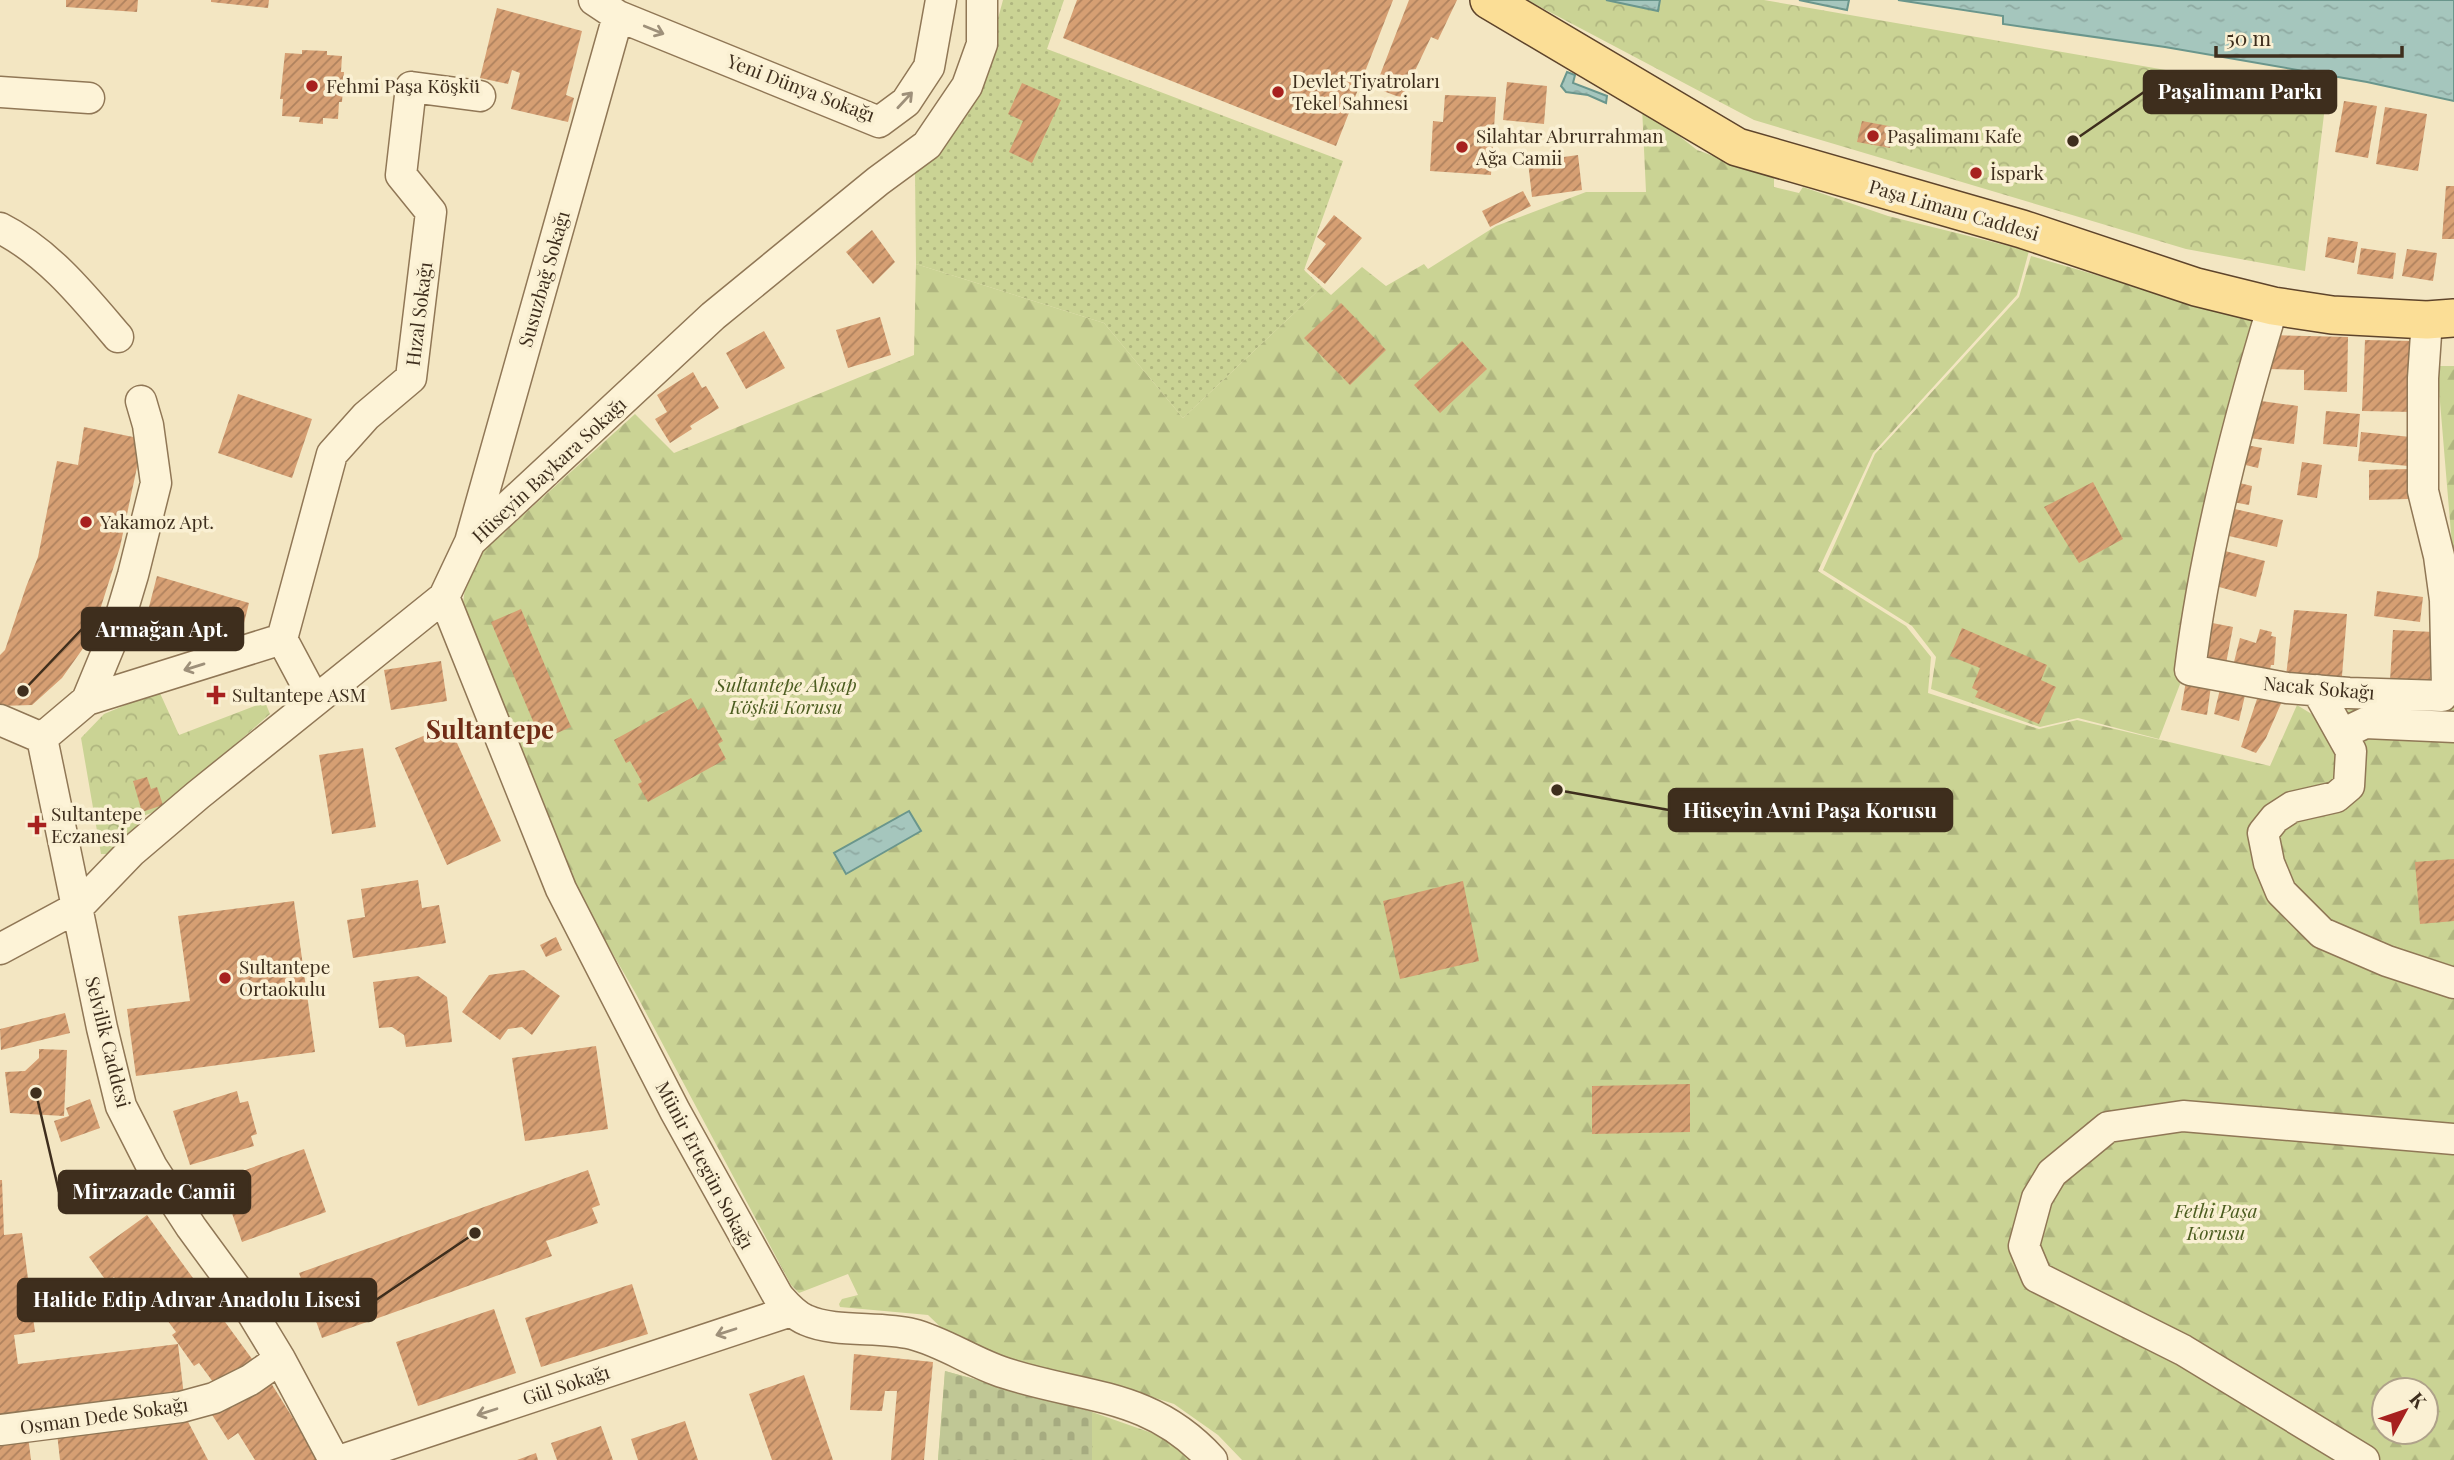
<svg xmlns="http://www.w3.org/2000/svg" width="2454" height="1460" font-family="'Playfair Display',serif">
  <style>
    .grass { fill: url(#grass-dots) }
    .forest { fill: url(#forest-firs); fill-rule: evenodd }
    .cemetery { fill: url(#cemetery-stones) }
    .park { fill: url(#park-crowns) }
    .water { fill: url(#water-ripples); stroke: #6a968c; stroke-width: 2 }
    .building { fill: url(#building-hatch) }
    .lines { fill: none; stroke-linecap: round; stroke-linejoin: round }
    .minor-casing { stroke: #907756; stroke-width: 33 }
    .major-casing { stroke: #5e442b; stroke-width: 40 }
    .minor { stroke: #fdf3d7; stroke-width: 30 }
    .major { stroke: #fbde96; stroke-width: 37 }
    .oneway { stroke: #9e907a }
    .poi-dot { fill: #a7211f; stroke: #faf0d3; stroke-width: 2.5 }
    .labels { text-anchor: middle; stroke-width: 7; stroke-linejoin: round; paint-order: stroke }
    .poi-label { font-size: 19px; fill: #3e2e1d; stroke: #faf0d3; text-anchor: start }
    .street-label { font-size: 19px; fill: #3e2e1d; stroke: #faf0d3 }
    .park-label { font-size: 19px; font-style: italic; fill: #4c5d20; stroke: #faf0d3 }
    .district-label { font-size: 26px; font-weight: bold; fill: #702c16; stroke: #faf0d3 }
    .leader { fill: none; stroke: #3e2e1d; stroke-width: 2.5 }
    .callout-dot { fill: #3e2e1d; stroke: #faf0d3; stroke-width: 2.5 }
    .callout { fill: #3e2e1d; stroke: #3e2e1d; stroke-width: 2.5 }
    .callout-label { font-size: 21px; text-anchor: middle; font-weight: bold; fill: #fff }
  </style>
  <defs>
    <pattern id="grass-dots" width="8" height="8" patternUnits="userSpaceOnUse" patternTransform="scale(1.75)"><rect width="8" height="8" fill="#cad394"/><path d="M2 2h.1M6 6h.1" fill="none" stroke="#afb57f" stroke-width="1.8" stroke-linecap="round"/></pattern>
    <pattern id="forest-firs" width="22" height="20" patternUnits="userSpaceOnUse" patternTransform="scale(1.75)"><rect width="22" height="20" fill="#cad394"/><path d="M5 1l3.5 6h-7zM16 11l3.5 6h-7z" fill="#afb57f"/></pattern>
    <pattern id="cemetery-stones" width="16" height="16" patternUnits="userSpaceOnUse" patternTransform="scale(1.75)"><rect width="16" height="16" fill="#c0c795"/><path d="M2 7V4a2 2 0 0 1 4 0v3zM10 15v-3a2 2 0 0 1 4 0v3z" fill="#a6ab80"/></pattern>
    <pattern id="park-crowns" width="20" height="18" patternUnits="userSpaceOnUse" patternTransform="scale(1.75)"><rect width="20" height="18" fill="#cad394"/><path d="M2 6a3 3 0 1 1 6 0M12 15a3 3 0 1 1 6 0" fill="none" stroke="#afb57f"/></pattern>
    <pattern id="water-ripples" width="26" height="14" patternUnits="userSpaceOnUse" patternTransform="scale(1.75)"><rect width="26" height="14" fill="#a5c6bd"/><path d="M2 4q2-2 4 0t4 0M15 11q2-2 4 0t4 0" fill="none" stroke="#8faaa2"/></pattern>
    <pattern id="building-hatch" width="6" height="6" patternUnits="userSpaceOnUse" patternTransform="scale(1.75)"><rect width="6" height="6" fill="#d69f73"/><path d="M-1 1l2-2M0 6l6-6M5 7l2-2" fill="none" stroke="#af825e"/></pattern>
  </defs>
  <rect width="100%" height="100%" fill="#f3e6c2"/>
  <path class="grass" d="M1003,0H1064L1047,49L1343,161L1304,270L1322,287L1183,418L1104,323L916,264L915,173L979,88Z"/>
  <path class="forest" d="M1642,107L1697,150L1774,178V187L1799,193L1803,187L1888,216L2029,251L2017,295L1873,453L1818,571L1906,626L1931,657L1928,693L2039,729L2077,720L2270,766L2297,705L2323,721L2363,704L2454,707V1460H1242L1218,1435L1174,1404L1121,1387L998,1359L953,1339L928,1315L840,1307L839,1304L842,1299L858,1295L848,1274L799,1293L791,1285L636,994L588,911L572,880L463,603L467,573L479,555L635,414L674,453L914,355L916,264L1104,323L1183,418L1322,287L1331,295L1362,267L1386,286L1424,264L1428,269L1496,226L1586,192H1646ZM2384,1390H2426V1432H2384Z
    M2031,256L2254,321L2176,676L2182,679L2159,739L2078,718L2040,727L1931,689L1936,657L1912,626L1823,570L1875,454L2019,297Z
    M2437,366H2454V569Z
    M945,1371L1092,1412L1189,1446L1200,1460H938Z"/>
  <path class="cemetery" d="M945,1371L1092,1412V1460H938Z"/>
  <path class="park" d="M1527,0H1606L1658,11L1660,0H1764L2326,98L2305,271L2186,249L1754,120Z
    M159,691L179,735L265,702L270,714L162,809L143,816L145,822L109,854H101L81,738L104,714Z"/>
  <path class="water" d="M1606,0H1660L1658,11Z
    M1799,0H1849L1847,10Z
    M1898,0H2454V101L2367,82L2165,47L2003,24V16Z
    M1567,72L1575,75L1573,83L1607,96L1606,103L1588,95L1566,92L1561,86Z
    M909,811L921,831L846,874L834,853Z"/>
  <path class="building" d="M66,0H138L137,12L66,7Z
    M211,0H269L268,8L211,2Z
    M1077,0H1393L1336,146L1063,38Z
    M1409,0H1457L1438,40L1431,37L1402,98L1375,88Z
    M497,8L582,31L566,95L574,98L568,122L511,109L520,73L512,70L508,84L480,78Z
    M302,50L327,51V55L342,56L341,72H344L342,102H339L338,119L323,118V124L299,122L300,117L282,116L283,99H280L285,53L302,54Z
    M1507,82L1547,86L1544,124L1503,120Z
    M1022,83L1061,100L1032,163L1009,152L1023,121L1008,114Z
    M1445,95L1496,97L1491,175L1430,171L1433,121L1443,122Z
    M2344,101L2377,106L2368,158L2335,152Z
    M2385,107L2427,114L2418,171L2376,164Z
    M1862,121L1894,127L1890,148L1857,142Z
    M1578,155L1582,190L1532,197L1528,162Z
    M2446,186H2454V239H2442Z
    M1523,191L1531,206L1490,227L1482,211Z
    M1334,215L1362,238L1325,284L1307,269L1326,244L1317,237Z
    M872,230L895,262L873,284L846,252Z
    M2328,237L2358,242L2354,263L2325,257Z
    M2361,248L2396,253L2393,279L2357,274Z
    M2407,249L2437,253L2433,281L2402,276Z
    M1341,303L1386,350L1350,385L1304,338Z
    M880,317L891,355L848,368L836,330Z
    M764,331L785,368L746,389L726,353Z
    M2269,335L2348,337L2347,392L2304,390V370L2268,369Z
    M2365,340L2414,341L2412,412L2362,411Z
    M1462,341L1487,369L1440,413L1414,385Z
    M693,372L702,388L706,386L719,408L690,426L692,429L670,443L655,419L667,412L657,395Z
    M238,394L312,419L292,478L218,453Z
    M2254,400L2298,406L2294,444L2249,438Z
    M2326,411L2360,414L2357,447L2323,444Z
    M84,427L143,439L120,547L98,616L84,647L62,678L32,705L0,706V655L5,650L26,587L38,557L57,461L78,465Z
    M2361,432L2411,437L2408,466L2358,461Z
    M2241,444L2262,448L2258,468L2237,463Z
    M2302,462L2322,465L2317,498L2297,495Z
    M2408,469V499L2369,500V470Z
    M2231,481L2252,486L2249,505L2227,501Z
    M2093,482L2123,539L2079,563L2044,507Z
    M2226,507L2283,520L2277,547L2220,534Z
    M2217,549L2265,561L2256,597L2208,584Z
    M157,576L249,603L243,627L182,650L141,638Z
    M2377,591L2423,597L2420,622L2374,616Z
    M521,609L571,727L541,740L491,622Z
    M2294,610L2347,614L2341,688L2285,684Z
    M2202,621L2233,627L2224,674L2193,668Z
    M1962,628L2047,665L2041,680L2056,687L2039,724L1975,697L1978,691L1972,688L1980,668L1950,656Z
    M2260,629L2272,632L2271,636L2276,637L2274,665H2271L2268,677L2232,670L2240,638L2256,643Z
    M2393,630L2433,632L2430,684L2390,681Z
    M441,661L447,701L391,710L384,670Z
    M2186,681L2211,686L2207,715L2181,710Z
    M2221,685L2246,691L2239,721L2214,714Z
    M2260,690L2283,699L2266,738L2256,753L2241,747Z
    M691,698L698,710L704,707L723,741L718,744L726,759L648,802L638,784L642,782L630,761L626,763L614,740Z
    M449,725L501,841L447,865L395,748Z
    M363,748L376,827L332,834L319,755Z
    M147,777L151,789L157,787L163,805L142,812L133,781Z
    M2454,859V921L2420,924L2415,862Z
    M418,880L422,908L439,905L446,943L353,958L347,920L365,917L361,889Z
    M1463,881L1479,961L1400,979L1383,901Z
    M294,901L315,1052L136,1076L127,1009L190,1001L178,916Z
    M556,937L562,950L546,957L540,945Z
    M524,970L560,996L532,1035L522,1027L508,1029L500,1040L462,1012L489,975Z
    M418,976L447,997L452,1042L406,1047L404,1035L392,1027L379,1028L373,982Z
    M65,1013L70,1033L1,1050L0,1029Z
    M596,1046L608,1129L525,1141L512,1058Z
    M39,1049L67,1050L64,1116L10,1113L5,1072L25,1071L39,1058Z
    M1690,1084V1132L1592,1134V1086Z
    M237,1091L240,1103L248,1101L257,1134L251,1136L254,1146L190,1165L173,1111Z
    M90,1099L100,1128L61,1142L54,1121L69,1116L66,1108Z
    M304,1149L326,1212L242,1242L220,1179Z
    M588,1170L600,1205L592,1208L598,1223L546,1241L552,1256L322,1338L299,1273Z
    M0,1180H2L4,1235L22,1233L35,1332L14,1335L18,1364L178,1344L184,1396L0,1419Z
    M147,1215L255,1363L219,1390L199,1363L194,1366L172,1335L176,1332L153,1301L139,1311L114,1277L107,1282L89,1257Z
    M632,1284L648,1334L541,1367L525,1318Z
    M494,1309L516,1373L418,1406L396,1342Z
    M854,1354L933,1362L924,1460H891L897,1391H885L882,1411L850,1410Z
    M266,1375L319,1460H255L238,1433L228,1440L209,1410Z
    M804,1375L833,1460H772L749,1394Z
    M185,1416L208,1460H60L57,1433Z
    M685,1421L698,1460H638L631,1439Z
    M601,1426L613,1460H557L551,1443Z
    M28,1436L31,1460H0V1439Z
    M536,1453L538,1460H517Z"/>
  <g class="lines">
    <g class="minor-casing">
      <path id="minor" d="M594,0L618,16L879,122L906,102L929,67L941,0
        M0,92L89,98
        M0,228C48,252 84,297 118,337
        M2273,306C2237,424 2205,548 2190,670L2287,688L2349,693L2442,696L2447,688L2445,600L2439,556L2423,491V378L2427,320
        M470,542L618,16
        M444,597L561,889L675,1111L778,1296C786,1305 794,1315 806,1320C835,1333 880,1326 912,1334C944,1342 973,1363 1005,1373C1085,1399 1150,1392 1212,1460
        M2317,690L2351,751L2349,786L2336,797L2292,807L2275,818L2263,833L2269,863L2281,892L2322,933L2387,961L2454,983
        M314,699L282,639L332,454L366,416L411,378L431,212L401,175L411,87L480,96
        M87,700L282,639
        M0,720L42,738
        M2342,734L2365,723L2454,727
        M42,738L102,1028L121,1106L152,1167L191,1227L243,1298L280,1359L334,1460
        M42,738L87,700L118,625L133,575L156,483L148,425L141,401
        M0,949L78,907L131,852L198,795L444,597L470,542L713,316L878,181L927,145L967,86L982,44V0
        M0,1430L181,1407L214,1398L250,1380L280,1359
        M342,1460L791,1311
        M2364,1460L2183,1350L2037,1277L2024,1246L2037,1198L2052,1173L2108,1127L2183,1116L2454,1139"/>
    </g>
    <g class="major-casing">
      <path id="major" d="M1489,0L1737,147L2022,229L2196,287L2273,306L2332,315L2427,320L2454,318"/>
    </g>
    <use href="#minor" class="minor"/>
    <use href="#major" class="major"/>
  </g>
  <defs><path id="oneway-shaft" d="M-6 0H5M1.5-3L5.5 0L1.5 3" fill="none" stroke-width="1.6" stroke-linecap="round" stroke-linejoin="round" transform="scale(1.75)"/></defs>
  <g class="oneway">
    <use href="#oneway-shaft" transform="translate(654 30) rotate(22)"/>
    <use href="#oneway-shaft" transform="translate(905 100) rotate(-47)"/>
    <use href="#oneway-shaft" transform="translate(194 667) rotate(163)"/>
    <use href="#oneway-shaft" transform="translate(726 1332) rotate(162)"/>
    <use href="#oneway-shaft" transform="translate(487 1412) rotate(162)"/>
  </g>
  <g class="poi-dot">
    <circle cx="312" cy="86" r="7"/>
    <circle cx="1278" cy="92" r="7"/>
    <circle cx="1873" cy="136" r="7"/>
    <circle cx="1462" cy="147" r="7"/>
    <circle cx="1976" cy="173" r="7"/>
    <circle cx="86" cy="522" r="7"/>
    <path d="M212.5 684.5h7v7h7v7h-7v7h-7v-7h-7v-7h7z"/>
    <path d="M33.5 814.5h7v7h7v7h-7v7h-7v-7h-7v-7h7z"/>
    <circle cx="225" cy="978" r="7"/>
  </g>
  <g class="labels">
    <g class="poi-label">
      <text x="1292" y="88">Devlet Tiyatroları<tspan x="1292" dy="22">Tekel Sahnesi</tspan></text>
      <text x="326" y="93">Fehmi Paşa Köşkü</text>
      <text x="1476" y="143">Silahtar Abrurrahman<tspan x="1476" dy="22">Ağa Camii</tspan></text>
      <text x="1887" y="143">Paşalimanı Kafe</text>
      <text x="1990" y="180">İspark</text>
      <text x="100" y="529">Yakamoz Apt.</text>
      <text x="232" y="702">Sultantepe ASM</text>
      <text x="51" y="821">Sultantepe<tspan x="51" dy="22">Eczanesi</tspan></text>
      <text x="239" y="974">Sultantepe<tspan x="239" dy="22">Ortaokulu</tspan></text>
    </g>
    <g class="street-label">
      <text transform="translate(801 88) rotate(21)" y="7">Yeni Dünya Sokağı</text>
      <text transform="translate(1954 210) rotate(16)" y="7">Paşa Limanı Caddesi</text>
      <text transform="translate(544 279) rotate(-74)" y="7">Susuzbağ Sokağı</text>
      <text transform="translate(419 314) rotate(-83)" y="7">Hızal Sokağı</text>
      <text transform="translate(549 470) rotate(-43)" y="7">Hüseyin Baykara Sokağı</text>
      <text transform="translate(2319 688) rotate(5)" y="7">Nacak Sokağı</text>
      <text transform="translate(108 1042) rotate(76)" y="7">Selvilik Caddesi</text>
      <text transform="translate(705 1165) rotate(62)" y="7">Münir Ertegün Sokağı</text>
      <text transform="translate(566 1385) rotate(-18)" y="7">Gül Sokağı</text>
      <text transform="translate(104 1416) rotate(-8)" y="7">Osman Dede Sokağı</text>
    </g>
    <g class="park-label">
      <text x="786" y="692">Sultantepe Ahşap<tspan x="786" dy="22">Köşkü Korusu</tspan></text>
      <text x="2216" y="1218">Fethi Paşa<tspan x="2216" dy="22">Korusu</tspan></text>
    </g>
    <g class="district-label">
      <text x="490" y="739">Sultantepe</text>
    </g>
  </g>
  <path class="leader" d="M2073 141L2144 92M23 691L82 629M1557 790L1669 810M36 1093L59 1192M475 1233L376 1300"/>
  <g class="callout-dot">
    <circle cx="2073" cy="141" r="7"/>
    <circle cx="23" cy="691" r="7"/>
    <circle cx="1557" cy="790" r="7"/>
    <circle cx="36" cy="1093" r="7"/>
    <circle cx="475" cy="1233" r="7"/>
  </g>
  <g class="callout">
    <rect x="2144" y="71" width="192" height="42" rx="7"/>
    <rect x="82" y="608" width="161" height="42" rx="7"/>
    <rect x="1669" y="789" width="283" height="42" rx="7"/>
    <rect x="59" y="1171" width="191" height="42" rx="7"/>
    <rect x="18" y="1279" width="358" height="42" rx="7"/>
  </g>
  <g class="callout-label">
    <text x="2240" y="99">Paşalimanı Parkı</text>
    <text x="162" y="637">Armağan Apt.</text>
    <text x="1810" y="818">Hüseyin Avni Paşa Korusu</text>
    <text x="154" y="1199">Mirzazade Camii</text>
    <text x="197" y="1307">Halide Edip Adıvar Anadolu Lisesi</text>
  </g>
  <g transform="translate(2405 1411) rotate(50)"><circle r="33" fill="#faf0d3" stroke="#afa28a" stroke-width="2"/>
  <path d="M0-5L12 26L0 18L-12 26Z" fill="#a7211f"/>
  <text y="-10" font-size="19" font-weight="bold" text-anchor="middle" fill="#3e2e1d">K</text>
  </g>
  <path d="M2216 46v10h186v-10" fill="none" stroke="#3e2e1d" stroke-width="3.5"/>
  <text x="2226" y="46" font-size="21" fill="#3e2e1d" stroke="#faf0d3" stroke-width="5" paint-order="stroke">50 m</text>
</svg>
